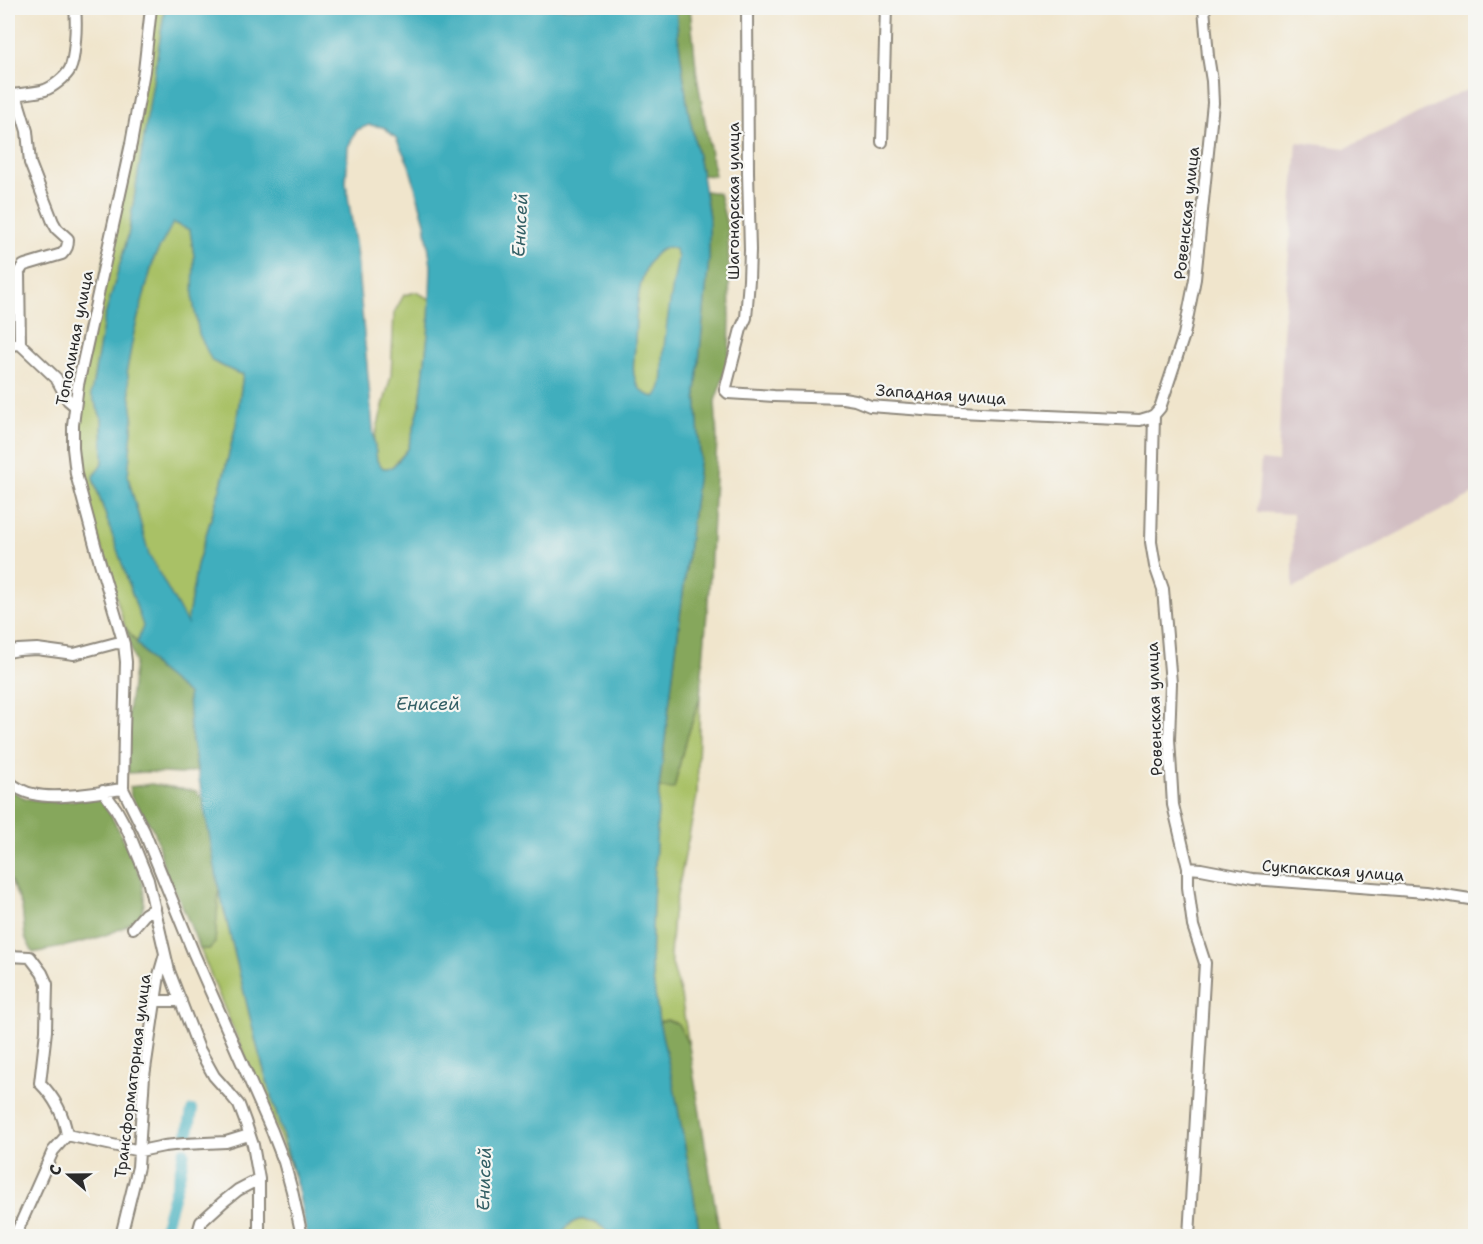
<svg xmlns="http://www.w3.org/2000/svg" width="1483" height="1244" font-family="'Shantell Sans',sans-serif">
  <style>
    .industrial { fill: #d2bec2 }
    .green { fill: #a9c166; stroke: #6a7648; stroke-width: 1.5 }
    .forest { fill: #86a75b; stroke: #586943; stroke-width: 1.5 }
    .water { fill: #40aebd; stroke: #366c74; stroke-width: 1.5; fill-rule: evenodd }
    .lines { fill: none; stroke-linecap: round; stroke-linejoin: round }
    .river { stroke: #40aebd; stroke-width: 12 }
    .minor-casing { stroke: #8e887c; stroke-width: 14 }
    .minor { stroke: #fff; stroke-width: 10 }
    .labels { text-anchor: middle; stroke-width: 4.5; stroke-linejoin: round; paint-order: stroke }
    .street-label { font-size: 16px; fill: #2b2b2b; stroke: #f6f6f2 }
    .water-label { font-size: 18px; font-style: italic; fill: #335f65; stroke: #f6f6f2 }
  </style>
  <rect width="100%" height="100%" fill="#f6f6f2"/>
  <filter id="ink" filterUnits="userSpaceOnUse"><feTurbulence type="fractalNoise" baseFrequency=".0167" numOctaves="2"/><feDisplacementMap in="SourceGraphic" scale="12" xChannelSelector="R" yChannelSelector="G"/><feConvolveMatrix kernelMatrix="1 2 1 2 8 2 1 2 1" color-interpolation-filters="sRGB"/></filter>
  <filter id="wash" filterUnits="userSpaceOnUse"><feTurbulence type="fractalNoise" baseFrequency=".008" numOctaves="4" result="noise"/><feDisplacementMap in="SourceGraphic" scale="24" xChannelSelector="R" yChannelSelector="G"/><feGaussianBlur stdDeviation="1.35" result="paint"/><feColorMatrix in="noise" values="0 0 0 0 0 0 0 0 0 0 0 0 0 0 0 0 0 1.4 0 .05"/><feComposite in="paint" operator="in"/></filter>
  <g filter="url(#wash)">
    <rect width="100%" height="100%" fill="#f0e5cc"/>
    <path class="industrial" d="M1475,86V493L1293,588V514L1257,512L1261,460L1278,462L1283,334L1297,142L1346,148Z"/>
    <path class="green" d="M154,8H165L128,236L104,320L91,394L102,419L103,461L93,479L144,626L137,643L125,627L81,481L77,448L79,387Z
      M172,223L190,229L194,256L212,361L237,373L243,374L236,425L222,482L197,565L187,624L149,555L128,477L133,417L127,369L134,332L154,258Z
      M668,247L675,249L678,257L663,379L660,392L655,397C642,395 637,388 634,375C632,366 635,353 635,343C636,317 636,255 668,247Z
      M416,292L430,299L429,326L420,405L408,449L391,468H383L377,461L374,440L391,376L394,313L404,295Z
      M700,698L697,796L673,915L670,956L681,996L689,1046L678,1024L667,1020L659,1022L651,965L653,901L659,788H674L683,750Z
      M219,889L257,1046L297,1185L272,1117L228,1017L200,949H209L215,942Z
      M579,1220C593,1219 603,1226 612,1236H560C566,1227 569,1223 579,1220Z"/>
    <path class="forest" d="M676,8H690L697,77L715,176L702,175L688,110L678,36Z
      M705,191L719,193L728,230L730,317L729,361L715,401L717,439L710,576L700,698L683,750L674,789L659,788L700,455L696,392L709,259V218Z
      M125,627L157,669L188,694L190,729L197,771L181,774L147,772L128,773L127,720L135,663Z
      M151,784L196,791L202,798L211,841L219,889L215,943L209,949H200L181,903L165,872L155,832L131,797L130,787Z
      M8,790C16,791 21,798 29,799C52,803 78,800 101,798C114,823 154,884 142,911C132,935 57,948 33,953L25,937L22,907L11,881L8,878Z
      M667,1020L678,1024L689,1046L720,1236H700C689,1164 675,1093 659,1022Z"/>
    <path class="water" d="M165,8H676L678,36L688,110L702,175L709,218V259L696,392L700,455L659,788L653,901L651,965L659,1022L674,1087L692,1185L700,1236H612C595,1217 575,1211 560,1236H307L297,1185L257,1046L219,889L190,729L188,694L157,669L137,643L143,626L93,478L103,461L102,419L91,394L104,320L128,236ZM369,125L383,127L396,138L409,165L425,223L431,266L429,326L420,405L408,449L399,460L391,468H383L377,461L374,439L356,249L346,183L348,147L357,130ZM173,223L190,230L194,256L193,301L199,334L212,361L237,373L243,374L236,425L222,482L197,565L187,623L149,555L128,477L133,417L127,369L134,332L154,258ZM668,247L675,249L678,257C672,292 665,325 663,361C663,373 664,388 655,397C642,395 637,387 634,375C632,366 635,352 635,343C636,317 636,255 668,247Z"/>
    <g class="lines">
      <path class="river" d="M188,1133L192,1111
        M162,1236L180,1173L184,1152"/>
    </g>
  </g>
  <g filter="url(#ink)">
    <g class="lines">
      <g class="minor-casing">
        <path id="minor" d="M151,8L144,71L131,144L78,385L73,425V448L76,474L98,556L124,644L126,662L124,732L123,789L144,831L194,954L272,1131L284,1162L292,1191L302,1236
          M747,8L748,172L750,250L749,280L746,318L741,329L726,387L725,390L728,393L774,396L843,398L855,400L870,406L937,411L1140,420L1150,417L1154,415
          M8,95C15,95 39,92 45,90C53,87 66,77 70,69C74,60 74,50 75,41C76,30 76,18 75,8
          M16,95L27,131L30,163L53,222L57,229L68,239C68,246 67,249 62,254L25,265L23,266L19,272L20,344
          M882,142L886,8
          M8,345L20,344L56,378L68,400L74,405
          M8,652L18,650L37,649L74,654L116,643L124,644
          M8,781C15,787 23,792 33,794C56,800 98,792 123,789
          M103,791L116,809L128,831L148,880L169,971L199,1049L214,1076L230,1094L239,1105L245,1121L253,1145L259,1179V1236
          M1188,868L1201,869L1253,879L1425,892L1476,900
          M133,928L145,914L155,908
          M8,956L30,957L42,973L47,984L46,1031L40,1083C54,1097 64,1115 67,1135L53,1151L15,1236
          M155,1001H181
          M67,1135L140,1151L164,1146L184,1144L226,1142L249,1135
          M121,1236L138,1167L144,1076L159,975L165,954
          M197,1236L201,1222L223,1202L238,1190L259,1179
          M1189,1236L1205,963L1193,926L1188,887V868L1173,805L1169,739L1171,683L1163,589L1155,566L1151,542L1154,415L1160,408L1163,399L1184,335L1195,279L1213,103L1212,81L1208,56L1204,8"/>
      </g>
      <use href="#minor" class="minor"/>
    </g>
  </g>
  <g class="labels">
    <g class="street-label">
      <text transform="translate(733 201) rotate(-90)" y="6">Шагонарская улица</text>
      <text transform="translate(1186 213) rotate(-84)" y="6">Ровенская улица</text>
      <text transform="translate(74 338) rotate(-79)" y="6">Тополиная улица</text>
      <text transform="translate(941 394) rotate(4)" y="6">Западная улица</text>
      <text transform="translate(1154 709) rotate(-92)" y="6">Ровенская улица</text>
      <text transform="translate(1333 870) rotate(4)" y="6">Сукпакская улица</text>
      <text transform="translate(132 1076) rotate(-83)" y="6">Трансформаторная улица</text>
    </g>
    <g class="water-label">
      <text transform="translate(520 225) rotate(-87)" y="6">Енисей</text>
      <text x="428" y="710">Енисей</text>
      <text transform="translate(484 1179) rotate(-88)" y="6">Енисей</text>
    </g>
  </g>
  <rect width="1483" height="1244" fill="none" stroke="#f6f6f2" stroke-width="30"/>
  <g transform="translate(69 1175) rotate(290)" stroke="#f6f6f2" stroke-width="4.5" paint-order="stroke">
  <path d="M0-4.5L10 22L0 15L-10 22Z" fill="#2b2b2b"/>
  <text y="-9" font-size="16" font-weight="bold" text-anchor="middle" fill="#2b2b2b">С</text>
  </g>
</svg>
